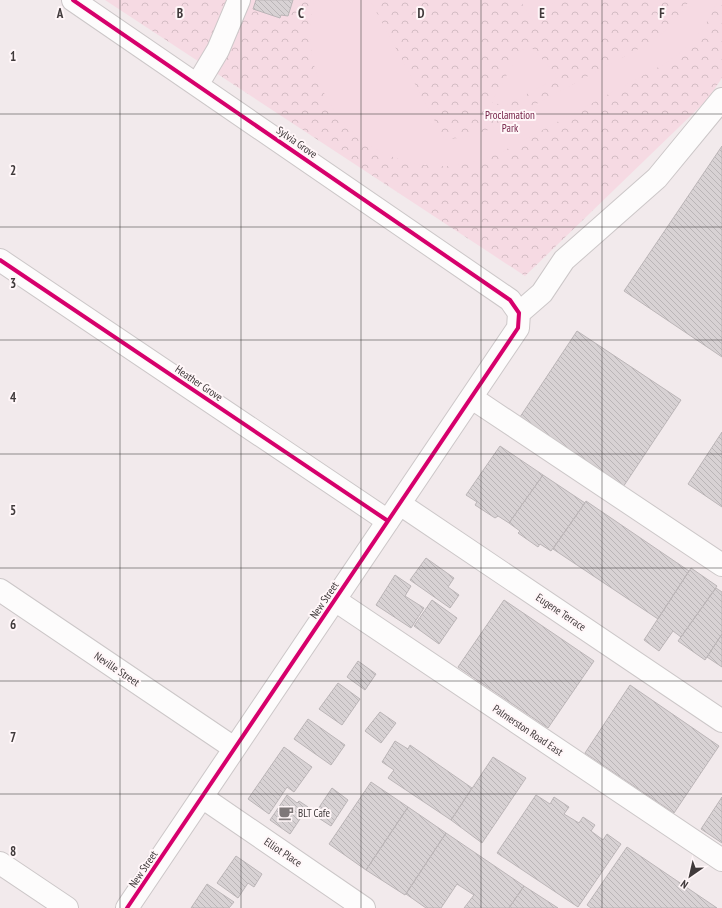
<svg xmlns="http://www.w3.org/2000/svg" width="722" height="908" font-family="'PT Sans Narrow',sans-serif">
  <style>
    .park { fill: url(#park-crowns) }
    .garden { fill: #f6dae3 }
    .building { fill: url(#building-back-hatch); stroke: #bbb5b7 }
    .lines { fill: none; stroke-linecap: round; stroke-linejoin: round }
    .minor-casing { stroke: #ccc7c8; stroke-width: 24 }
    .minor { stroke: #fdfcfc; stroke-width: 22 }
    .cycleway-casing { stroke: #fff6f8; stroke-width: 6 }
    .cycleway { stroke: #d6006c; stroke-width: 4 }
    .grid { fill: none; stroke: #403a3b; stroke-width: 1; stroke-opacity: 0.55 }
    .labels { text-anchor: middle; stroke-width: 4; stroke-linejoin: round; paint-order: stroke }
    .park-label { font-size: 11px; fill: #711d43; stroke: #fff6f8 }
    .street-label { font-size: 11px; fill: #403a3b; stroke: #fff6f8 }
    .poi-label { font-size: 11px; fill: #403a3b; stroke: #fff6f8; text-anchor: start }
    .grid-label { font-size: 13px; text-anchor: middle; font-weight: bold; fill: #403a3b; stroke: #fff6f8; stroke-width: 4; stroke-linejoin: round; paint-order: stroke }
  </style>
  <defs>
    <pattern id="park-crowns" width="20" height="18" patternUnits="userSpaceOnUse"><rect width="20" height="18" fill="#f6dae3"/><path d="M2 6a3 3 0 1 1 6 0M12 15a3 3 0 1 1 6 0" fill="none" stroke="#d4bcc4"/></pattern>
    <pattern id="building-back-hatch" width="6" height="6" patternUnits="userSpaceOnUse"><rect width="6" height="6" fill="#d8d2d4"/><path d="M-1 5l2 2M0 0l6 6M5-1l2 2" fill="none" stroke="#bab5b7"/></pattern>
  </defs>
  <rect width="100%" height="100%" fill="#f2eaec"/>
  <path class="park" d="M105,0H722V78L707,100L525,276Z"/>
  <path class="garden" d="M314,0H370L445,140L470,136L488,130L653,41L673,24L690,0H718C707,27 690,47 666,63L500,153C483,160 465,165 447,166C356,169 294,86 314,0Z
    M520,0H557L533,22Z
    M528,44L559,77L502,107L501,111L498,112L497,109L500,105L495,103L493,108L490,105L493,102L492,101L518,55Z"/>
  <path class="building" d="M256,0H293L288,16L281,15L280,18L253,9Z
    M722,146V357L624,291Z
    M577,331L681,400L623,487L520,417Z
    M722,432V507L688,484Z
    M500,446L543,475L509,523L498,516L495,518L475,505L477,502L466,495Z
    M543,475L585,503L551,551L540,544L538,547L518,533L520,531L509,523Z
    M586,501L689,571L658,619L553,549Z
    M426,558L454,578L448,587L459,595L450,608L410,580Z
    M691,568L717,586L681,637L673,631L659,651L644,640Z
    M395,575L411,586L405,596L424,608L411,628L376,605Z
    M716,588L722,592V634L705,660L678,641Z
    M432,600L457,618L439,644L414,626Z
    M504,600L594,661L548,728L458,667Z
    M722,634V667L707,657Z
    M358,661L376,674L365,690L347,677Z
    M338,683L360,699L342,725L319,709Z
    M630,685L719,746L674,813L585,753Z
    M380,712L396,723L381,743L365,731Z
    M308,719L345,745L331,765L294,739Z
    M395,741L408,749L410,745L472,788L451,820L388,778L394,770L382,762Z
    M284,747L312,767L294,792L287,787L269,814L248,799Z
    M493,757L526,778L482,843L451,820Z
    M371,782L408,807L366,870L329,844Z
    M332,788L348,800L331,826L314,815Z
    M287,795L297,803L299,801L308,807L290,834L270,820Z
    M536,795L550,804L554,797L569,807L564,814L579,823L583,817L595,825L591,831L603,840L607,834L621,844L578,907L497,853Z
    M722,797V843L701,829Z
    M408,807L446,833L405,895L366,870Z
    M446,833L524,886L509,908H464L474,895L457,884L441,908H426L406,894Z
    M627,847L717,908H591L587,905Z
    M236,856L262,874L254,887L248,883L238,898L217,883Z
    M207,884L234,902L229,908H191Z
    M524,886L558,908H509Z"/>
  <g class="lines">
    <g class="minor-casing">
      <path id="minor" d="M73,0L510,300L519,313L518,328L127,908
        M197,85L218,50L239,0
        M0,260L388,521
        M519,313L542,293L564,260L657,178L722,99
        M472,398L722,565
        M400,504L722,721
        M0,590L234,748
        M335,600L722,860
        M202,797L364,908
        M0,863L67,908"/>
    </g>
    <use href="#minor" class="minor"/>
    <g class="cycleway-casing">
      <path id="cycleway" d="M73,0L510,300L519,313L518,328L127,908
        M0,260L388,521"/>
    </g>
    <use href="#cycleway" class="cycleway"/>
  </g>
  <path class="grid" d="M120,0V908M241,0V908M361,0V908M481,0V908M602,0V908M0,114H722M0,227H722M0,340H722M0,454H722M0,568H722M0,681H722M0,794H722"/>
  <defs>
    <g id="cafe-bare" transform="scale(1.2)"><path d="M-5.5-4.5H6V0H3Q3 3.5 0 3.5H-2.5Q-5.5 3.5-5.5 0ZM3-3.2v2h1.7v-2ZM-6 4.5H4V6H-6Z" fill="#7e7879" stroke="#fff6f8" stroke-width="2.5" paint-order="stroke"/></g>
  </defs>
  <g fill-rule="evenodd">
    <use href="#cafe-bare" x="286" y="813"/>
  </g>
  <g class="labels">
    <g class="park-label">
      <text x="510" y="119">Proclamation<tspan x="510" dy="13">Park</tspan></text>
    </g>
    <g class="street-label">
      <text transform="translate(297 142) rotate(35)" y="4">Sylvia Grove</text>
      <text transform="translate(199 383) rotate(34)" y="4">Heather Grove</text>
      <text transform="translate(324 600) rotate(-56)" y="4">New Street</text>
      <text transform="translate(561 612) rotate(34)" y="4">Eugene Terrace</text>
      <text transform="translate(117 669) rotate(34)" y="4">Neville Street</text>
      <text transform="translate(528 730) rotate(34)" y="4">Palmerston Road East</text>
      <text transform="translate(283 852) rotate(34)" y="4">Elliot Place</text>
      <text transform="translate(143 869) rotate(-56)" y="4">New Street</text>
    </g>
    <g class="poi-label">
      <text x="298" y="817">BLT Cafe</text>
    </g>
  </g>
  <g class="grid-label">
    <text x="60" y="18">A</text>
    <text x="180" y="18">B</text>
    <text x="301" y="18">C</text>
    <text x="421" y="18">D</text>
    <text x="542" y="18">E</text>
    <text x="662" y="18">F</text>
    <text x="13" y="61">1</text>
    <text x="13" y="175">2</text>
    <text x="13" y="288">3</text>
    <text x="13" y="402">4</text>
    <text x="13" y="515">5</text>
    <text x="13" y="629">6</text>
    <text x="13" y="742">7</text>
    <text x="13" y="856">8</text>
  </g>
  <g transform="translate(690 876) rotate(214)" stroke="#fff6f8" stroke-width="3" paint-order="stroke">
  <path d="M0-3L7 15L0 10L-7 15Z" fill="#403a3b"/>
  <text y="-6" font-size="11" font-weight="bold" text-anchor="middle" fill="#403a3b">N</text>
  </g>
</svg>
